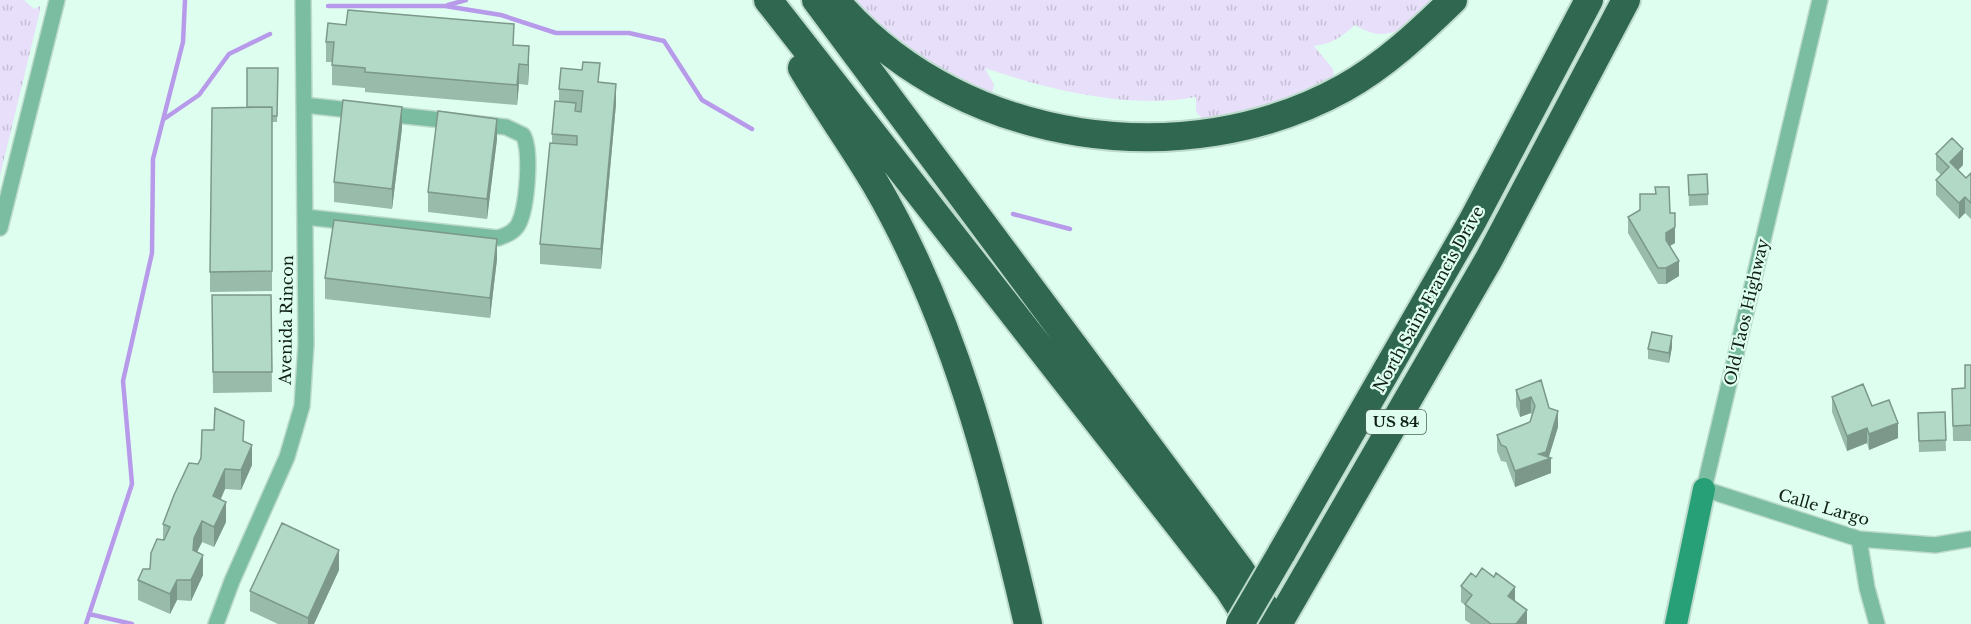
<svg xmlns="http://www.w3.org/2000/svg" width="1971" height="624" font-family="'Libre Baskerville',serif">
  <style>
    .grass { fill: url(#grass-tufts) }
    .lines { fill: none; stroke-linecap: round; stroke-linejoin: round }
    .stream { stroke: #b89aea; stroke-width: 4.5 }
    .street-casing { stroke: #bddbcd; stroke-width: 18 }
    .secondary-casing { stroke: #bddbcd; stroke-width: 26 }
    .highway-casing { stroke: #bddbcd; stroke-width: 32 }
    .street { stroke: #7bbda0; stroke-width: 15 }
    .secondary { stroke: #28a077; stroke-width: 22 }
    .highway { stroke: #2f6751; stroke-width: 28 }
    .highway-bridge-casing { stroke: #bddbcd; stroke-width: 32; stroke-linecap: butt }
    .highway-bridge { stroke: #2f6751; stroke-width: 28 }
    .wall { fill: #98bbaa }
    .shaded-wall { fill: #7c988b }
    .building { fill: #b1d9c6; stroke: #7c988b; stroke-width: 1.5 }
    .labels { text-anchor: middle; stroke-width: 4.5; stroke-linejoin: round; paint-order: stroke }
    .shield { fill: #deffef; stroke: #4e6258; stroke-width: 1.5 }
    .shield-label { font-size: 15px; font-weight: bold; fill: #101f18 }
    .street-label { font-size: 16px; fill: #101f18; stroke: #deffef }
  </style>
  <defs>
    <pattern id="grass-tufts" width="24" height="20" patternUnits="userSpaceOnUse" patternTransform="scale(1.5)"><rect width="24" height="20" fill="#e8dffa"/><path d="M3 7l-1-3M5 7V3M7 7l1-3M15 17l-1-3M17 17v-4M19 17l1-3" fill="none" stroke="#c6bfd6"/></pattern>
  </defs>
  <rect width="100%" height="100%" fill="#deffef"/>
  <path class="grass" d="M0,0H24L34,9L40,6V11L0,176Z
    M849,0H1437C1412,22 1390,48 1355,25C1342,37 1331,44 1314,46L1333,69L1334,78C1291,98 1250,112 1203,119L1196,112V97C1130,110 1048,90 985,68L994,85L992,93L956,80L925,63Z"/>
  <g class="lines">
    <path class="stream" d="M448,5L466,0
      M328,6H445L501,15L556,33H629L664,41L702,100L752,129
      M164,119L199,95L229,54L270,34
      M1013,214L1070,229
      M89,614L132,624
      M86,624L132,484L123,381L152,253L153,159L183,42L185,0"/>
    <g class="street-casing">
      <path id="street" d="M1820,0L1704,489L1859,539L1935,545L1971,539
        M304,105L506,127L523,135C532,150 527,209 518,225C513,233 506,235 498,238L305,217
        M0,228L57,0
        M1859,539L1867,588L1877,624
        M216,624L232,581L287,457L302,406L306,344L303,0"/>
    </g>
    <g class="secondary-casing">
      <path id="secondary" d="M1676,624L1704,489"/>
    </g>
    <g class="highway-casing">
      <path id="highway" d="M768,0L1228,588L1251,624
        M816,0L1239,568L1276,624
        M843,9C966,144 1185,176 1344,88C1385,65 1419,33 1453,0
        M802,68C825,107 852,144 875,183C954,318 993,473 1028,624
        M1281,554L1473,220L1589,0
        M1278,624L1489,259L1626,0"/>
    </g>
    <use href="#street" class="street"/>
    <use href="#secondary" class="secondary"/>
    <use href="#highway" class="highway"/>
    <g class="highway-bridge-casing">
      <path id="highway-bridge" d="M1240,624L1281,554"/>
    </g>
    <use href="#highway-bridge" class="highway-bridge"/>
  </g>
  <path class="wall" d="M326,42L514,45L529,66L528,85L519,84L517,105L365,92V88L332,85V62H326Z
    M278,68L277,122H272V291L210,292V272L247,107Z
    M600,82L616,104L601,269L540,264V244L552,143V134L559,102V89Z
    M402,128L392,209L334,202V182Z
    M497,139L487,219L428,212V192Z
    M1936,154L1963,165L1958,170L1966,178L1971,173V219L1965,213L1959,219L1936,195V180L1941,175L1936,170Z
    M1688,175L1708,194V205L1689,206Z
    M1670,213L1675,243L1670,246L1679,276L1666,284H1658L1628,233V217Z
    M497,259L490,318L325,299V278Z
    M212,295H271L272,392L213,393Z
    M1672,347L1669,363L1648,359V349Z
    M1971,365V441H1953L1952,389L1965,388Z
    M1541,380L1549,408L1558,427L1549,457L1551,473L1515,487L1506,462L1501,461L1497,451V435L1530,422L1532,415L1531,413L1520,417L1516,406V390Z
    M1832,397L1872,406L1898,438L1869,450L1867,443L1847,451L1832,412Z
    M1945,412L1946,451L1919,452L1918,413Z
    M244,441L252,465L241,490L225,489L221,499L226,522L214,547L202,542L197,552L203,575L191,601L177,600L170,614L138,600V580L150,569L163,540V524L198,464Z
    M339,570L314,624H278L250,611V591Z
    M1476,577L1515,600L1527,624H1471L1465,620V605L1461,602V586Z"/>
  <path class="shaded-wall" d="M529,46V66L528,85V65Z
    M519,64V84L517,105V85Z
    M616,84V104L601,269V249Z
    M402,107V128L392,209V189Z
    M497,119V139L487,219V199Z
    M1963,149V165L1950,178V162Z
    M1965,197V213L1959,219V203Z
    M1675,227V243L1666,248V233Z
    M497,239V259L490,318V298Z
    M1679,261V276L1666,284V268Z
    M1672,336V347L1669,363V353Z
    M1531,397V413L1520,417V401Z
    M1558,411V427L1548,459L1551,458V473L1515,487V471L1539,454Z
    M1898,423V438L1869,450V434Z
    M1867,428V443L1847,451V436Z
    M252,445V465L241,490V470Z
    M225,469V489L213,516V496Z
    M226,502V522L214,547V527Z
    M202,521V542L194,558L193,570L194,538Z
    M339,550V570L314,624H308V618Z
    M203,555V575L191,601V580Z
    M177,580V600L170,614V594Z
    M1515,587V603L1508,596Z
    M1527,610V624H1516Z"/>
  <path class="building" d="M348,10L514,24L513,45L529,46L528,65L519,64L517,85L365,72V68L332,65L334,42H326L328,23L346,25Z
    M583,62L600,63L598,82L616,84L601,249L540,244L550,143L577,145V136L552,134L555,101L576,103L575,111L581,112L583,91L559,89L561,68L582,70Z
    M247,68H278L277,116H272V107H247Z
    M343,100L402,107L392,189L334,182Z
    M272,107V271L210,272L212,108Z
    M438,111L497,119L487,199L428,192Z
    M1952,138L1963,149L1950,162L1966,178L1971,173V203L1965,197L1959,203L1936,180L1949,167L1936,154Z
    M1707,174L1708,194L1689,195L1688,175Z
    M1655,187H1669L1670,213H1675V227L1666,233V240L1679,261L1666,268H1658L1628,217L1640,210V194H1656Z
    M334,220L497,239L490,298L325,278Z
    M212,295H271L272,372H213Z
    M1652,332L1672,336L1669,353L1648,349Z
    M1965,365H1971V425L1953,426L1952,389L1965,388Z
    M1541,380L1549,408L1558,411L1546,452L1539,454L1551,458L1515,471L1506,447L1501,445L1497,435L1530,422L1535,406L1531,397L1520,401L1516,390Z
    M1863,384L1872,406L1889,400L1898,423L1869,434L1867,428L1847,436L1832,397Z
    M215,408L244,421L243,441L252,445L241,470L225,469L213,496L226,502L214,527L202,521L194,538L193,550L203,555L191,580H177L170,594L138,580L143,569H150L151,553L157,539L164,540L170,527L163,524L174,495L189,463L198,464L201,458L202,430H214Z
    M1945,412L1946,440L1919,441L1918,413Z
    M282,523L339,550L308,618L250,591Z
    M1482,568L1494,577L1496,573L1515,587L1508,596L1527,610L1516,624H1491L1465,604L1472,595L1461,586L1471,573L1476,577Z"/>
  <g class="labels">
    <rect class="shield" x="1366" y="410" width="60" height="24" rx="4.5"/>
    <g class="shield-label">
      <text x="1396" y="427">US 84</text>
    </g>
    <g class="street-label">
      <text transform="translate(1428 299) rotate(-61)" y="6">North Saint Francis Drive</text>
      <text transform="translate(1746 312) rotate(-77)" y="6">Old Taos Highway</text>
      <text transform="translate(286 320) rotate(-89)" y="6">Avenida Rincon</text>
      <text transform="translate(1824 507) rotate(16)" y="6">Calle Largo</text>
    </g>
  </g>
</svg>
